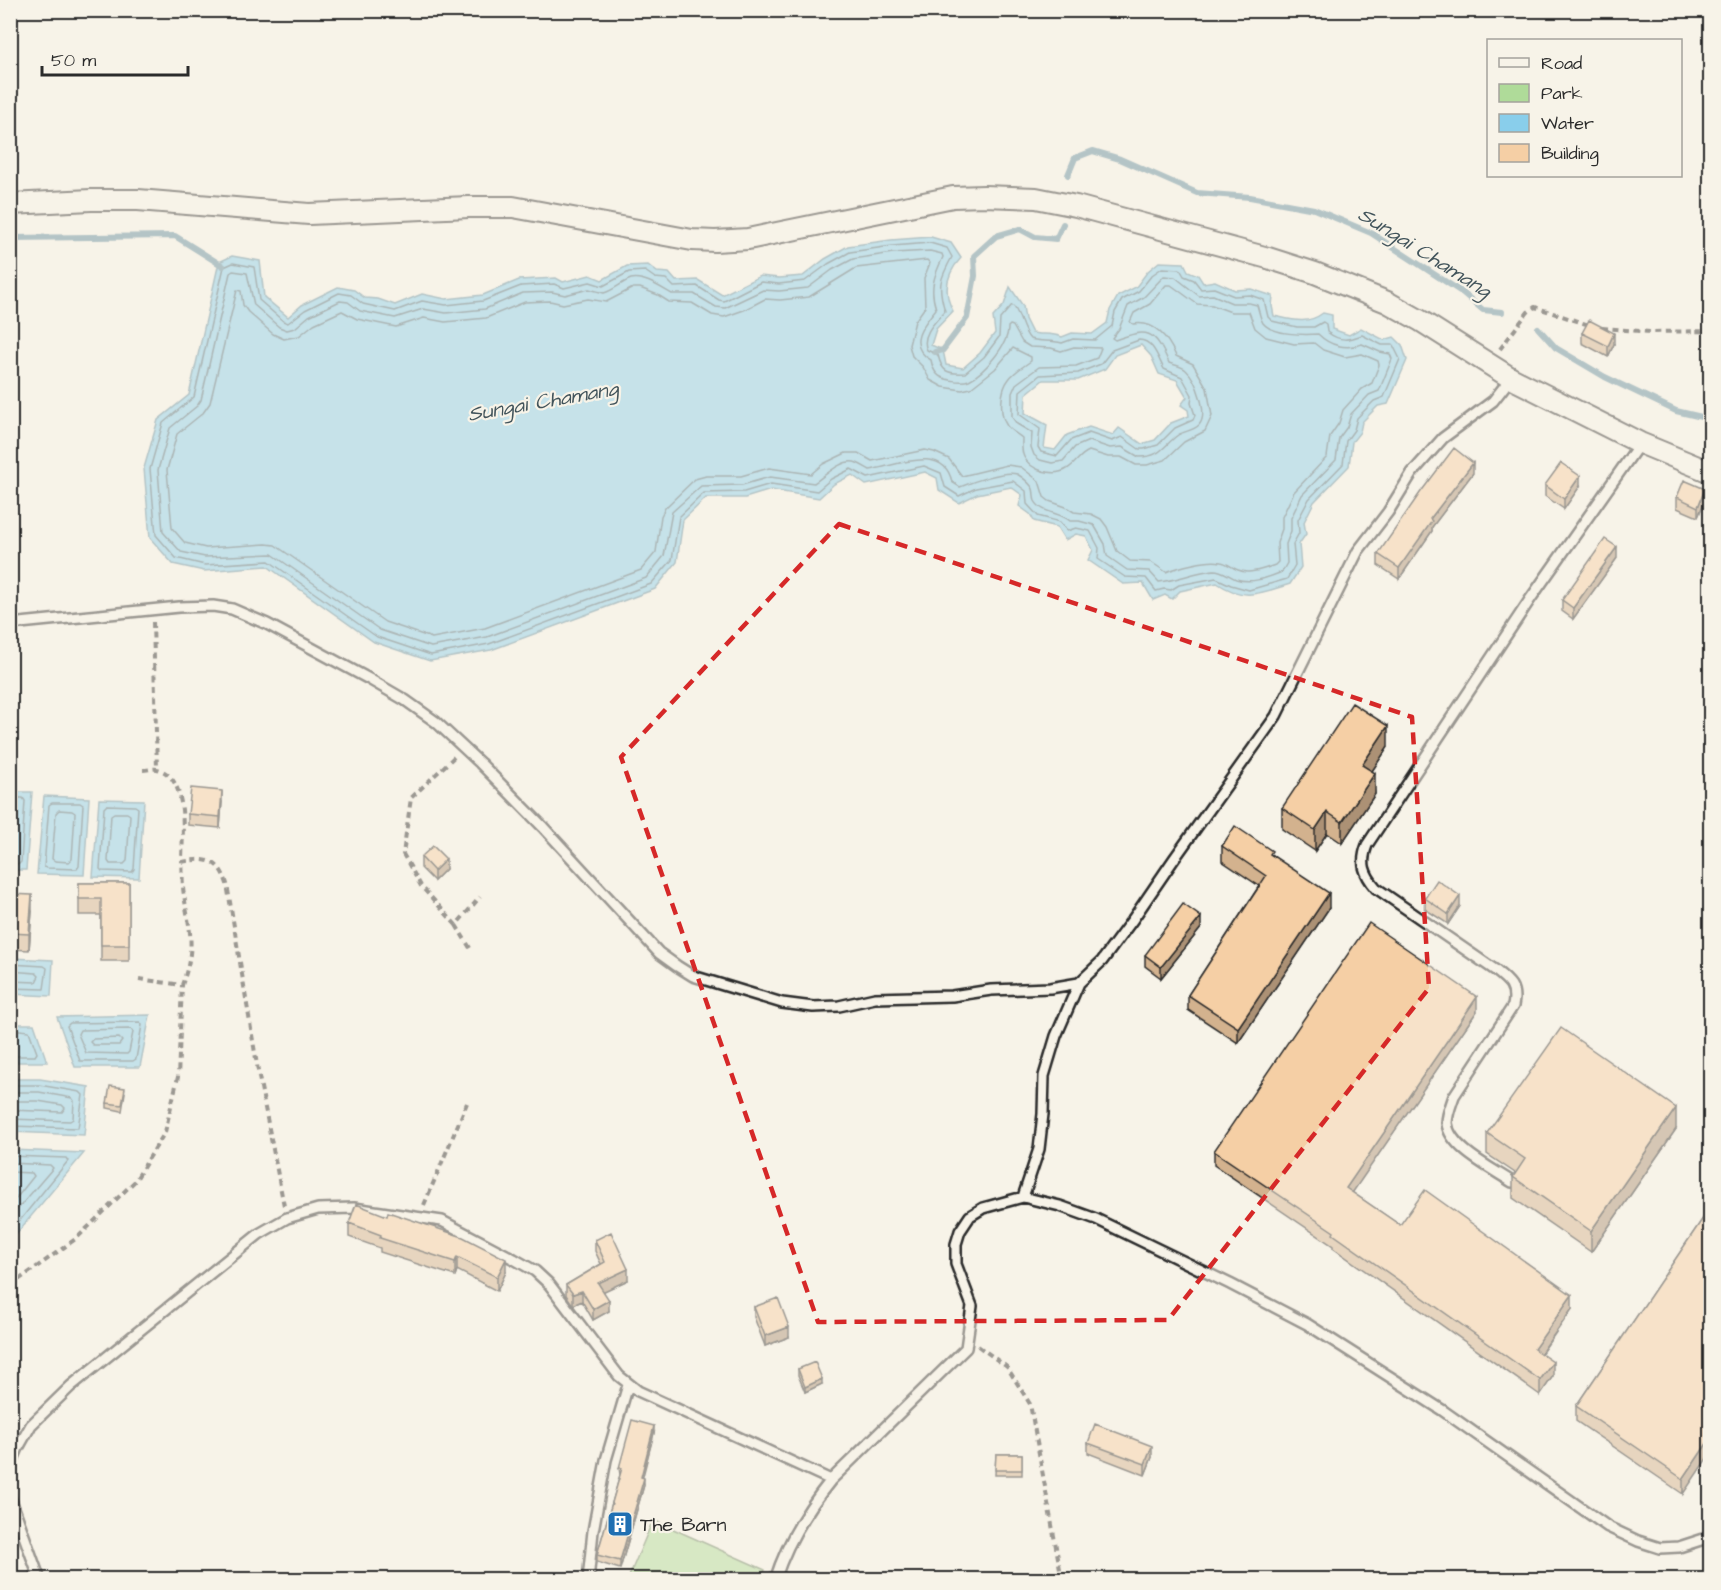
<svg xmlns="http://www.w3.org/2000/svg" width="1721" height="1590" font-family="'Architects Daughter',sans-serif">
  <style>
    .green { fill: #afdb99; stroke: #6d8362; stroke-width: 1.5 }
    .water { fill: #89ceeb; stroke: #638d9e; stroke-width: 1.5; fill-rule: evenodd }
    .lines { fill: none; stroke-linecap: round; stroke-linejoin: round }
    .shore { stroke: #516c78; stroke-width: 1.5 }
    .stream { stroke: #638d9e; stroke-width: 6 }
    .lane-casing { stroke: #2b2b2b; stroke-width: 14 }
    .street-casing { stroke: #2b2b2b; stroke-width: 24 }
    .path { stroke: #2b2b2b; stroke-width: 4; stroke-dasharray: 6 4.5; stroke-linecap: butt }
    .lane { stroke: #f7f3e8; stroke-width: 9 }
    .street { stroke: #f7f3e8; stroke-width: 20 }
    .wall { fill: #d3b28e; stroke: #2b2b2b; stroke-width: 1.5 }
    .shaded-wall { fill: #ac9174; stroke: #2b2b2b; stroke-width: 1.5 }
    .building { fill: #f5cfa5; stroke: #2b2b2b; stroke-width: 1.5 }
    .marked { fill: none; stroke: #d62828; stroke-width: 4.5; stroke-dasharray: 12 8; stroke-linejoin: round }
    .labels { text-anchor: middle; stroke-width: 4.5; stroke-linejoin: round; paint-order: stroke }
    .poi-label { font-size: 20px; fill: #2b2b2b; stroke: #f7f3e8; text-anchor: start }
    .water-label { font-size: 21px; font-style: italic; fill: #42545b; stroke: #f7f3e8 }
  </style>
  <rect width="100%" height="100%" fill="#f7f3e8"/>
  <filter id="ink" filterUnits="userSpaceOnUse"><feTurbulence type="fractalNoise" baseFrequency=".0167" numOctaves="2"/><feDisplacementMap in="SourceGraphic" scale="12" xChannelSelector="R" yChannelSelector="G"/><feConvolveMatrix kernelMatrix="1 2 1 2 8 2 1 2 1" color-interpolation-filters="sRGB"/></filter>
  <g filter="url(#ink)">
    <path class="green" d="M653,1520L765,1570L762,1579H628Z"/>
    <path class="water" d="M931,237L951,243L961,258C946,274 943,292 953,311L936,329L931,345L943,350L946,365L963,368L980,353L995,333L993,317L1004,305L1010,287L1023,306L1025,319L1032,333C1043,335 1052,333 1062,337L1072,333L1092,334L1107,323L1110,310L1118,296L1136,287L1148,271L1159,262L1184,263L1188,271L1198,275L1203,283L1215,281L1235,290L1251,289L1273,296L1272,306L1274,316C1293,320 1307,325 1323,313L1332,315V329L1349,335L1361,328L1384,340L1394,337L1402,345L1407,360L1388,404L1378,406L1362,422L1360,432L1352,442L1349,466L1314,502L1304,522L1306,534L1299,544L1301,567L1290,584C1260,593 1245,602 1217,583L1180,591L1172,599L1165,595L1153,600L1143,583L1123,584L1088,560L1093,550L1086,536L1076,534L1065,540L1057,527L1034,521L1030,514L1019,506L1022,495L1011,487L977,494L959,503L939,490L937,478L925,472L866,485L852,475L834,484L819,498L771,490L745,498H706L683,520L677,562L655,589L491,650L430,661L374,642L267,566L204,571L173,564L150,538L144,468L158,420L189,395L219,262L232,256L260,261L264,297L288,317L302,305L338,287L354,290L365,298L378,299L395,305L422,294L446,299L483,295L519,280L556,278L563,282L590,275L602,280L627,266L648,265L657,272L669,273L676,281L698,280L722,295L760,276L779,278L803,276L825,259L848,246L891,240ZM1141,345L1151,356L1159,374L1177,380L1187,397L1181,405L1188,410L1189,416L1171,423L1155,440L1142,444L1119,428L1113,435L1089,427L1067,435L1055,450L1044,448L1047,425L1025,413L1026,394L1043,380H1078L1105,369L1115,355Z
      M11,792H32L26,870H11Z
      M44,796L89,798L84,875L37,874Z
      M99,799L144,800L139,878L93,877Z
      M11,958L53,960L51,996L11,994Z
      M150,1015L140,1067H75L57,1017Z
      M11,1024H34L47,1062H11Z
      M11,1079H40L89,1087L84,1135L11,1132Z
      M11,1150L84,1153L17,1233L11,1231Z"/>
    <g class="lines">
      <path class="shore" d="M930,243L947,248L952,257C940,279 937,285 945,311C936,321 920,335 927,350L938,355C942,372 947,374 965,373L984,357L999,337L1000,319L1012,305C1020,311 1021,329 1030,339C1042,342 1050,340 1062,343L1073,339L1095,340L1112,326L1115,312L1122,300L1139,291L1152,275L1162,268L1180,269L1184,276L1194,280L1201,289L1214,288L1234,296L1250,295L1264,300L1268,317L1272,321L1297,327H1314L1323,322L1326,324L1327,332C1340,342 1349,340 1362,335L1382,345H1393L1400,359L1384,397L1374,401L1357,418L1354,430L1346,441L1343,464L1309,499L1298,520L1299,533L1293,544L1295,565L1287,579L1249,590L1231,585L1216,578L1179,585L1171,590L1164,589L1156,591L1146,578L1125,577L1098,559L1099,548L1090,531L1076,528L1067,531L1060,522L1038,516L1027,504L1026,491L1013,481L976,488L959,496L945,487L941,473L924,466L868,478L851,469L831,479L817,491L771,484L744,492L704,493L679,517L672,560L651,584L489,644L431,655L377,637L269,561L205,565L176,558L156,535L150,469L163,423L194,397L224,267L233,263L254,267L259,300L283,321L288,323L305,310L339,293L351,295L363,304L395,311L422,301L446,305L483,301L521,286L554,284L564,288L590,282L603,286L629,272L645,271L655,278L666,279L674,287L697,286L719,300L724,301L761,282L779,284L805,281L828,264L850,252L892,246Z
        M930,251L942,254L943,257C934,276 929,288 936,309C922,326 906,346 931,360C932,365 933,370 937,374C942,380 961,383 969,380C984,373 1009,344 1008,327L1010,325L1013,326L1022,342L1030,347L1051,348L1061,351L1074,347L1101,348L1097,358L1076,366L1039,367L1016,384L1012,393V417L1017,424L1032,433L1031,447L1034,455L1040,460L1052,463L1063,461L1075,447L1089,441L1110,448L1122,447L1139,457C1161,457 1163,446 1178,435C1184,431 1193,431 1199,425C1209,414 1196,379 1186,370C1182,366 1174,365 1169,363C1154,329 1148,328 1115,340L1112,338L1119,329L1128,306L1144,297L1164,276L1175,277L1199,296L1213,295L1232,303H1249L1257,305C1259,311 1260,318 1263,323C1272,335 1305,335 1318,334C1330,346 1346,350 1362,344L1380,352L1390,354L1392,359L1379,391L1369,395L1351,414L1347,427L1339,438L1336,460L1302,495L1291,518V531L1286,544L1287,563L1282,572C1267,578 1251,584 1236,579C1228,576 1223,570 1214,570C1195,572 1177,580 1159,582L1149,571L1127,570L1107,556L1105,544L1094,525L1079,521H1070C1061,512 1042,514 1035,501C1033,497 1035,491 1032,487C1028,482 1022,477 1017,474C1004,470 972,482 960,487L952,482C944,443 895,466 870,470C866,468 862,465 857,463C843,457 825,476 814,483L770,477L742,485L701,486L672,512L664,556L646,578L487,637L431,647L380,630L272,554L205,557L181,552L163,532L158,470L170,428L197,406L201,400L230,273L233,271L247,273L254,305L279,327L287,330L295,328L309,316L340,301L348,302L360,311L395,318L423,309L446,313L485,309L523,293L552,292L565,295L589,289L604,293C614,290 622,282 631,279C644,276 661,288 672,294H694L716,307L725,308L763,290L779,291L808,288L832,270L853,259L893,253Z
        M927,260L930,263L924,278L925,307L915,321L909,345L912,356L923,367L930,380L943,387L962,390L971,388L995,369L1013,348L1031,357V361C1024,366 1014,372 1009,379C1000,390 999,415 1007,426C1011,431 1017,434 1022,438C1022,444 1021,451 1024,457C1031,471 1054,477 1067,469C1076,464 1079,455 1089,451L1108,457H1121L1136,465H1147L1165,460L1184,442L1205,431L1212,416L1207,388L1193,364L1176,356C1168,338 1155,320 1133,324L1130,322L1134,313L1150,304L1166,285H1171L1197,304L1212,305L1231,312H1249L1255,328L1266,337L1294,344L1314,343L1323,350L1345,357L1362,354L1378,361L1379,365L1372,383L1362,389L1343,410L1339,423L1330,436L1327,457L1294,492L1282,517V529L1277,543L1278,562L1275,565C1263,569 1250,575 1238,570C1232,568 1228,563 1221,562C1208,559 1178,567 1166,572L1151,562L1130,561L1117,551L1107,527L1101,519L1091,514L1074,512L1066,507L1049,501L1044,497L1039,481L1021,467L1007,465L962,476L949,459L934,452L925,450L872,461L858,453H846L823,464L811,474L769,468L741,476H706L695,479L665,508L661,516L656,552L641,570L485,628L432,638L385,622L275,545L266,544L206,548L185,543L172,528L167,470L177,434L203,413L210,403L237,290L241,291L243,305L248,312L273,334L284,339L299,336L314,324L342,311L357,319L396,327L424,318L445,322L486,318L525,302L550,301L563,304L588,299L606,302L633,288H640L658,295L669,302L692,303L712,315L724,317L744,310L765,299L780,300L809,297L856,268Z
        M1139,340C1153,340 1158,358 1164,369L1182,377L1192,395L1191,403L1195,415L1193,420L1175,428L1158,445L1144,449H1139L1122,437L1112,441L1089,433L1071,440L1057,456L1041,452L1038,447L1040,429L1019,414L1020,391L1040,375L1078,373L1101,364L1112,350Z
        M10,798H23L25,801L21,862L19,864H10
        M52,803H80L83,805L79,866L77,869L47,868L44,867L49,805Z
        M107,805L135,806L138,808L134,869L132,872L102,871L100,869L104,808Z
        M59,810L72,811L75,813L72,859L69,862L55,861L52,859L56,813Z
        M114,813H127L130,815L127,861L124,864H110L108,861L111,815Z
        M10,964L44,966L47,968L44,989L10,988
        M10,971L36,973L39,976L36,982L10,981
        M140,1022L142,1025L136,1059L133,1061H80L67,1026L70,1023Z
        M10,1029L29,1031L37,1053L35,1056H10
        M80,1030L131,1029L133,1032L129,1052L127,1054L86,1053L78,1034Z
        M119,1038L122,1041L119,1045H93L90,1042L93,1039Z
        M10,1085H39L80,1092L83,1095L78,1128L10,1126
        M10,1092H39L72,1098L74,1101L73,1119L70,1121L10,1119
        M10,1101H38L62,1105L65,1108L62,1112L10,1110
        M10,1156L66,1158L68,1161L17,1224L10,1225
        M10,1163L50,1165L53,1168L10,1218
        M10,1172L32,1173L34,1176L10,1206"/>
      <path class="stream" d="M1068,175L1075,158L1093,151L1120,159L1197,193L1250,197L1314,209L1371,233L1463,293L1483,310L1502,312
        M10,238L175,236L223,266
        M1538,328L1556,348L1605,377L1676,411L1710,419
        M935,352L943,350L967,318L975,276L974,256L996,236L1020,229L1035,237L1056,239L1063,224"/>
      <g class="lane-casing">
        <path id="lane" d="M10,624L179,607L213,606L232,609L267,624L369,679L405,700L436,722L480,763L543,827L659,953L677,966L693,976L782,1003L813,1007L839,1006L875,998L952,996L991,990L1050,988L1079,983
          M1512,1182C1493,1169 1449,1148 1447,1123C1447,1114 1451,1105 1454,1096L1513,1006C1517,987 1509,981 1495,970L1376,888C1364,874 1360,863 1367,845L1531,598L1640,443
          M1023,1197L1039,1149L1043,1114L1044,1076L1056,1036L1079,983L1102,961L1133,919L1174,859L1276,716L1358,551L1388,512L1412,473L1443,438L1493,401L1511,378
          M10,1467L18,1448L31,1425L71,1386L259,1234L287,1218L318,1209L354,1208L442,1221L514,1259L535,1271L549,1284L619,1376L638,1391L831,1480
          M10,1497L40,1580
          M588,1580L593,1531L606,1460L628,1385
          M775,1580C787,1542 806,1511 831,1480L966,1348L972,1306L956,1264V1244L960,1231L970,1216L983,1208L1023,1197L1060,1206L1096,1219L1230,1284L1307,1324L1442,1410L1608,1527L1638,1541L1660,1548L1679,1547L1710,1537"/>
      </g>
      <g class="street-casing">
        <path id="street" d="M10,204L91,200H138L309,214L469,207H513L692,240L715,241L748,239L953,197L984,196L1036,198L1076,206L1268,258L1315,273L1387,302L1421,321L1511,378L1640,443L1710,472"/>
      </g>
      <path class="path" d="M1602,328L1651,332L1710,331
        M1500,349L1528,312L1535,307L1589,325
        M153,622L157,769
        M454,757L411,798L403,854L421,886L456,925L480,897
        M143,770C148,770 154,768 157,769C190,777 182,837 182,862
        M456,925L470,948
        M139,979L182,985C196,947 190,933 184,895C182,885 183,873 182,862C206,857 219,859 227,884L259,1077L284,1206
        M424,1205L467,1103
        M10,1286L77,1238L135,1181L165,1132L178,1077L182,985
        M978,1346L1007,1367L1030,1404L1062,1580"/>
      <use href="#lane" class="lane"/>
      <use href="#street" class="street"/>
    </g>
    <path class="wall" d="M1582,333L1614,344L1608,357L1582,343Z
      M1473,473L1432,527V531L1399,579L1378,565V554Z
      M1545,485L1580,486L1564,509L1545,496Z
      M1677,497L1705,500L1698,517L1677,508Z
      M1617,558L1573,619L1562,611V600Z
      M1388,747L1372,771L1375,794L1342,843L1327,833L1315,851L1282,829V808Z
      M222,802L220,828L188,825V814Z
      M1222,846L1272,855L1329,908L1238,1043L1188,1010V995L1259,886L1222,861Z
      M421,857L446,869L434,881L421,868Z
      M79,883H129V961H101V915H79Z
      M10,894L32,911L29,950L10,949Z
      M1425,898L1460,906L1448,924L1425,909Z
      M1201,928L1161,978L1145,966V955Z
      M1477,1011L1352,1192L1400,1225L1572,1309L1541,1354L1553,1376L1540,1395L1333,1248V1246L1214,1165V1151Z
      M125,1093L122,1111L107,1108V1103Z
      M1676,1129L1591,1252L1513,1198V1177L1515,1173L1487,1154V1133Z
      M1710,1208L1683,1494L1576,1421V1406Z
      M349,1223L506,1272L497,1291L457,1270L455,1276L380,1252V1248L349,1237Z
      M595,1240L628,1280L603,1291L609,1311L593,1320L582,1301L573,1305L566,1295V1285L601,1264L595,1251Z
      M754,1307L789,1337L765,1346L754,1317Z
      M798,1369L822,1384L805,1392L798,1375Z
      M654,1433L642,1477L644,1485L620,1569L597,1562V1555L620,1475L619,1468Z
      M1088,1443L1152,1457L1145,1475L1088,1453Z
      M996,1454H1022V1475H995Z"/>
    <path class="shaded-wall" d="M1614,333V344L1608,357V346Z
      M1473,463V473L1432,527V531L1399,579V568L1430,519Z
      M1580,476V486L1564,509V499Z
      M1705,489V500L1698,517V507Z
      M1617,547V558L1573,619V608Z
      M1388,726V747L1362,786V765Z
      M1375,773V794L1342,843V822Z
      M222,791V802L220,828V817Z
      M1327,812V833L1315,851V830Z
      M446,859V869L434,881V871Z
      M1329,893V908L1238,1043V1028Z
      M32,895V911L29,950V934Z
      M1460,896V906L1448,924V914Z
      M1201,917V928L1161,978V967Z
      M1477,997V1011L1346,1202V1188Z
      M1676,1108V1129L1591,1252V1231Z
      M457,1257V1270L455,1276V1262Z
      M506,1259V1272L497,1291V1277Z
      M628,1269V1280L598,1294V1283Z
      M582,1291V1301L573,1305V1294Z
      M1572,1295V1309L1534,1363V1349Z
      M609,1300V1311L593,1320V1309Z
      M789,1327V1337L765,1346V1336Z
      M1553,1362V1376L1540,1395V1380Z
      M822,1379V1384L805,1392V1387Z
      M654,1426V1433L641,1484V1477Z
      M1710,1439V1454L1683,1494V1479Z
      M1152,1446V1457L1145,1475V1464Z
      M644,1478V1485L620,1569V1561Z"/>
    <path class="building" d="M1589,320L1614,333L1608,346L1582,333Z
      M1454,448L1473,463L1430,519L1432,521L1399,568L1378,554L1420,493Z
      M1561,463L1580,476L1564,499L1545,485Z
      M1684,480L1705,489L1698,507L1677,497Z
      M1605,539L1617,547L1573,608L1562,600Z
      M1352,703L1388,726L1362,765L1375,773L1342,822L1327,812L1315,830L1282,808Z
      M191,788L222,791L220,817L188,814Z
      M1235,826L1272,851L1270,854L1329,893L1238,1028L1188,995L1266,876L1222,846Z
      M433,846L446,859L434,871L421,857Z
      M1437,880L1460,896L1448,914L1425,898Z
      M79,883H129V945H101V899H79Z
      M10,894L32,895L29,934L10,933Z
      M1183,904L1201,917L1161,967L1145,955Z
      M1369,923L1477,997L1346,1188L1400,1225L1425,1190L1572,1295L1534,1349L1553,1362L1540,1380L1333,1234L1334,1232L1214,1151Z
      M1561,1028L1676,1108L1591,1231L1513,1177L1525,1159L1487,1133Z
      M110,1086L125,1088L122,1105L107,1103Z
      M356,1204L387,1216L388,1212L463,1237L506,1259L497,1277L457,1257L455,1262L380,1238L381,1235L349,1223Z
      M1710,1208V1439L1683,1479L1576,1406Z
      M611,1232L628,1269L598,1283L609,1300L593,1309L582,1291L573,1294L566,1285L605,1262L595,1240Z
      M778,1298L789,1327L765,1336L754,1307Z
      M815,1362L822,1379L805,1387L798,1369Z
      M632,1420L654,1426L641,1477L644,1478L620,1561L597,1555L622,1468H619Z
      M1095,1424L1152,1446L1145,1464L1088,1443Z
      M996,1454H1022V1470H995Z"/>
  </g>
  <path d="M0 0H1721V1590H0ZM839,524L1412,717L1429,988L1168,1320L818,1322L621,757Z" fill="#f7f3e8" fill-opacity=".55" fill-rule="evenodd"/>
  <path class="marked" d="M839,524L1412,717L1429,988L1168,1320L818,1322L621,757Z"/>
  <defs>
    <g id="building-square" transform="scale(1.35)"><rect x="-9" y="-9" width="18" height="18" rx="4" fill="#1f6fb2" stroke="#f7f3e8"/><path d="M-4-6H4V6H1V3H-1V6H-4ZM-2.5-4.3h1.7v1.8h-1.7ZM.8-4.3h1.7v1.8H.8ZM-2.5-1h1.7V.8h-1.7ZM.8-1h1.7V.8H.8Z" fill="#fff"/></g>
  </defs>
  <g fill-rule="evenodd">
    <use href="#building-square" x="620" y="1524"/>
  </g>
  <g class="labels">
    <g class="poi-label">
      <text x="640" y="1531">The Barn</text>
    </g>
    <g class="water-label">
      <text transform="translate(1425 252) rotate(32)" y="7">Sungai Chamang</text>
      <text transform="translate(543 401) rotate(-10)" y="7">Sungai Chamang</text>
    </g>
  </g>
  <rect width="1721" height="1590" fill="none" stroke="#f7f3e8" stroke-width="36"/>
  <rect x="18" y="18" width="1685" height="1554" fill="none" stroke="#2b2b2b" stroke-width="2" filter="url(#ink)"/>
  <rect x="1487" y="39" width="195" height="138" fill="#f7f3e8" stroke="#a5a39c" stroke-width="1.5"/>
  <rect x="1499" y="58" width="30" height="9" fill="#f7f3e8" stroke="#a5a39c" stroke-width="1.5"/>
  <text x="1541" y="69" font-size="18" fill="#2b2b2b">Road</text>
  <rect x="1499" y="84" width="30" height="18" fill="#afdb99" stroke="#a5a39c" stroke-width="1.5"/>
  <text x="1541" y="99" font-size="18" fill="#2b2b2b">Park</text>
  <rect x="1499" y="114" width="30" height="18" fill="#89ceeb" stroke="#a5a39c" stroke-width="1.5"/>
  <text x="1541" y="129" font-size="18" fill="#2b2b2b">Water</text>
  <rect x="1499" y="144" width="30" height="18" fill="#f5cfa5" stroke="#a5a39c" stroke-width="1.5"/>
  <text x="1541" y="159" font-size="18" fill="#2b2b2b">Building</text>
  <path d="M42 66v9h146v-9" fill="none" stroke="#2b2b2b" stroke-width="3"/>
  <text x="51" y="66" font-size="18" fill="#2b2b2b" stroke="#f7f3e8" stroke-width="4.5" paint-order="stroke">50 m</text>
</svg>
